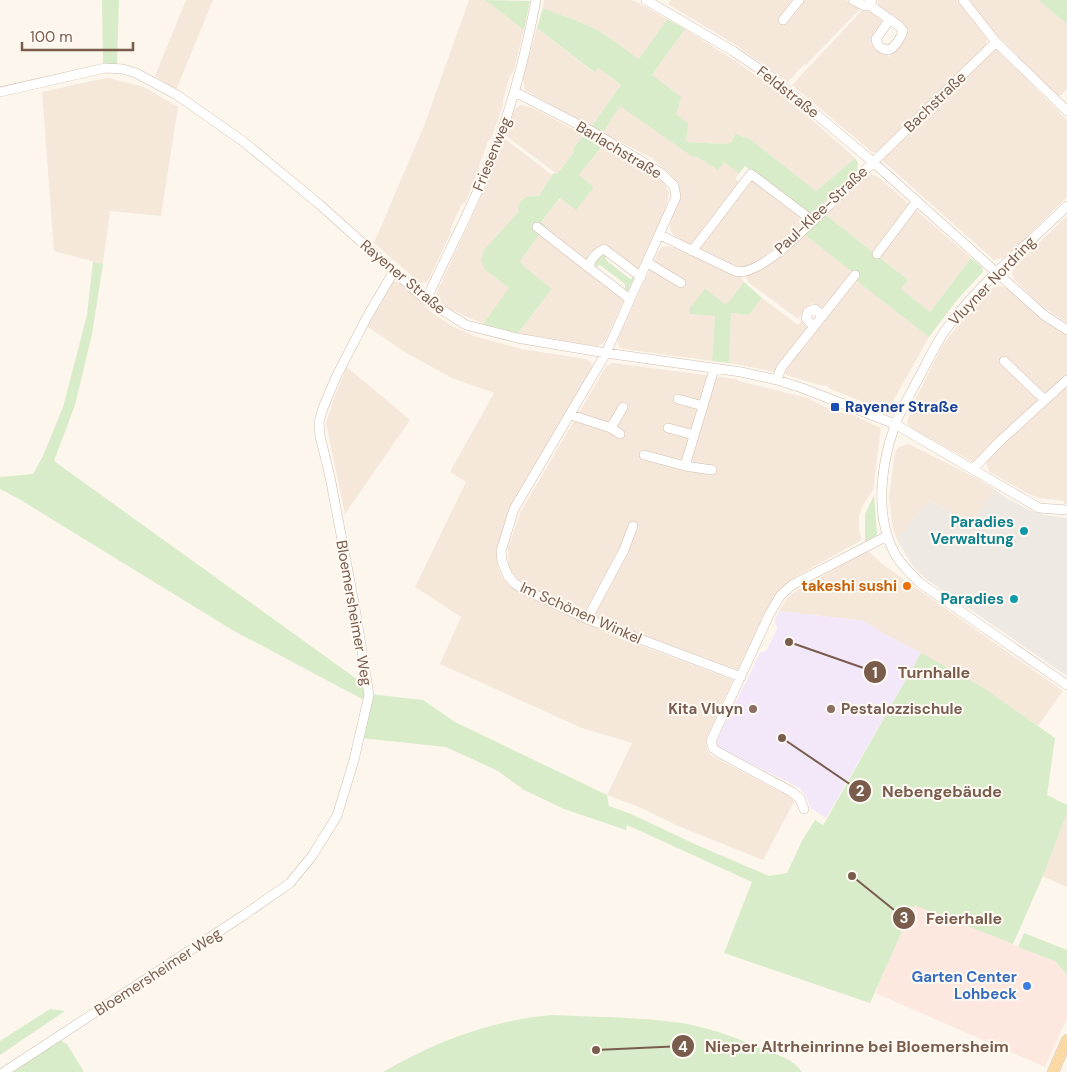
<svg xmlns="http://www.w3.org/2000/svg" width="1067" height="1072" font-family="'DM Sans',sans-serif">
  <style>
    .residential { fill: #f5e8da }
    .commercial { fill: #fde8e0 }
    .industrial { fill: #efe9e4 }
    .education { fill: #f3e8fa }
    .green { fill: #d8ecc9 }
    .lines { fill: none; stroke-linecap: round; stroke-linejoin: round }
    .minor-casing { stroke: #d1beb0; stroke-width: 10 }
    .major-casing { stroke: #dad1cd; stroke-width: 12 }
    .minor { stroke: #fff; stroke-width: 9 }
    .major { stroke: #fbd9a5; stroke-width: 11 }
    .transit-dot { fill: #1a4fb4; stroke: #fffaf3; stroke-width: 2 }
    .culture-dot { fill: #0f9aa8; stroke: #fffaf3; stroke-width: 2 }
    .food-dot { fill: #e8710a; stroke: #fffaf3; stroke-width: 2 }
    .education-dot { fill: #8d6e63; stroke: #fffaf3; stroke-width: 2 }
    .shop-dot { fill: #3f7fe0; stroke: #fffaf3; stroke-width: 2 }
    .labels { text-anchor: middle; stroke-width: 4; stroke-linejoin: round; paint-order: stroke }
    .street-label { font-size: 15px; fill: #7a5c4d; stroke: #fffaf3 }
    .transit-label { font-size: 15px; font-weight: bold; fill: #164399; stroke: #fffaf3; text-anchor: start }
    .culture-label { font-size: 15px; font-weight: bold; fill: #0d838f; stroke: #fffaf3; text-anchor: end }
    .food-label { font-size: 15px; font-weight: bold; fill: #c56008; stroke: #fffaf3; text-anchor: end }
    .education-label { font-size: 15px; font-weight: bold; fill: #785e54; stroke: #fffaf3; text-anchor: end }
    .shop-label { font-size: 15px; font-weight: bold; fill: #366cbe; stroke: #fffaf3; text-anchor: end }
    .leader { fill: none; stroke: #7a5c4d; stroke-width: 2 }
    .callout-dot { fill: #7a5c4d; stroke: #fffaf3; stroke-width: 2 }
    .mark-label { font-size: 15px; text-anchor: middle; font-weight: bold; fill: #fff }
    .callout-label { font-size: 16px; text-anchor: middle; font-weight: bold; fill: #7a5c4d; stroke: #fffaf3; stroke-width: 4; stroke-linejoin: round; paint-order: stroke }
  </style>
  <rect width="100%" height="100%" fill="#fdf6ec"/>
  <path class="residential" d="M186,0H213L176,90L155,76Z
    M469,0H485L524,30L513,73L510,75L503,100V106L491,139L488,141L479,166L480,169L465,203L462,204L450,229L451,232L429,279L427,282L420,283L374,243L424,126Z
    M544,0H633L667,19L639,59L601,32L585,24L543,8Z
    M671,0H846L861,8L806,65L804,64L788,82L734,44L668,4Z
    M878,0H957L986,38L987,45L877,152H872L792,85L864,8H869L884,18L885,23L870,42L890,57L909,30L879,8L878,5Z
    M970,0H1038L1067,24V89L1059,97L996,34L984,20Z
    M537,28L593,72L597,67L621,86L591,127L525,90L523,79Z
    M685,29L737,62L784,95L855,158L816,191L750,139L735,134L731,143L722,144L686,142L676,114L652,75Z
    M996,49L1067,120V197L1006,257L994,260L883,161L882,156L991,51Z
    M109,78L144,87L178,107L161,216L110,211L103,264L54,251L42,92L96,80Z
    M521,105L533,108L584,135L572,150L574,152L557,174L505,135L515,109Z
    M620,105L694,158L696,155L724,162L739,174L735,179L741,183L693,246L676,237L671,232L670,224L678,202L675,181L672,176L652,158L603,133Z
    M504,138L552,175L539,196L532,195L523,199L519,203V211L484,250L494,277L510,288L483,324L450,309L438,300L436,294L478,203Z
    M603,145L655,173L663,180L669,193L665,210L637,271L602,244L585,265L625,297L604,343L597,346L518,333L552,289L525,267L520,261L546,226L541,222L561,198L594,187L579,175Z
    M867,174L877,176L971,258L930,312L900,289L908,280L826,215Z
    M752,179L806,220L774,249L753,264L743,267L737,266L696,247Z
    M1067,216V323L1038,303L1015,280L1012,274L1015,266Z
    M805,235L854,273L824,312L812,303L798,319L749,283L745,276L759,271Z
    M667,246L676,248L730,274L741,276L744,282L726,305L689,314L715,315L712,361L624,349L620,348L618,344V339L658,252L662,247Z
    M854,279L929,337L892,403L887,408H878L828,388V386L824,385L823,386L786,375L784,369Z
    M392,280L401,284L432,313L452,326L474,336L521,349L586,359L591,362L593,368L512,507L497,552L498,566L502,577L511,587L558,611L612,635L733,680L706,740L707,750L712,756L792,798L794,802L763,860L678,826L637,806L607,795L632,743L582,728L440,664L461,617L415,587L466,482L450,472L494,393L452,378L408,354L365,325Z
    M998,286L1005,287L1039,316L1067,335V376L975,463L912,429L907,422L913,404L942,346L962,320L994,287Z
    M762,298L798,325L802,320L808,325L807,330L775,372L729,363L731,313L749,315Z
    M613,363L737,379L739,381L808,398L825,407L846,414L847,412L881,428L873,490L863,505L859,517V529L861,537L860,541L795,577L779,590L770,604L738,670L579,611L526,585L518,579L509,569L508,547L521,511L604,370L606,366Z
    M347,367L410,420L345,514L326,423L335,395Z
    M1067,383V504H1064V501L1038,498L1023,491L990,472L986,463L990,455Z
    M909,444L978,479L994,489L973,523L961,519L929,500L897,540L893,528L889,498L894,459L896,450L899,447Z
    M868,551L885,566L1063,691L1038,726L984,688L879,631L864,621L779,611L788,597L794,592L865,552Z
    M1067,813V887L1042,876Z"/>
  <path class="commercial" d="M914,904L1055,961L1067,975V1018L1045,1067L875,993Z"/>
  <path class="industrial" d="M994,489L1006,498L1030,510L1044,515L1067,518V676L926,579L913,566L897,540L929,500L961,519L972,523Z"/>
  <path class="education" d="M779,611L864,621L879,631L921,653L826,818L810,808L808,800L800,788L727,752L718,746L717,740L754,666L759,653L767,650L777,629L775,620Z"/>
  <path class="green" d="M102,0H119L117,64L103,65Z
    M485,0L530,1L524,30Z
    M1038,0H1067V24Z
    M543,8L585,24L601,32L639,59L667,19L685,29L652,75L681,97L676,114L688,123L686,142L722,144L731,143L735,134L750,139L816,191L855,158L858,163L857,170L810,216L745,166L739,174L724,162L718,170L696,156L694,158L620,106L603,133L591,127L621,85L598,68L594,72L537,28Z
    M584,135L603,145L579,175L594,187L576,210L560,198L541,222L546,226L520,261L525,267L552,289L518,333L483,324L509,288L485,270L481,260L484,250L519,211L518,206C522,196 529,195 539,196L552,175L554,173L557,174L574,152L572,150Z
    M826,215L908,280L901,289L930,312L971,258L982,267L983,272L957,300L929,337L854,279L856,275L805,235Z
    M602,254L606,255V260L630,279L632,278V274L635,276L627,293L625,291V284L600,265H598L597,269L594,262Z
    M93,262L103,264L92,334L75,405L54,461L365,685L364,700L234,631L19,499L0,489V477L33,474L43,456L63,407L87,315Z
    M744,282L762,298L749,315L731,313L729,363L712,361L715,316L689,314V309L705,289L726,305Z
    M874,495L877,535L865,542V514Z
    M921,653L984,688L1055,738L1047,795L1067,805V813L1042,878L1013,944L914,905L870,1003L724,953L752,882L627,825L626,830L564,809L524,790L498,771L446,747L361,738L370,694L423,700L455,722L607,795L609,806L631,814L699,846L769,876L787,873L802,841L815,820L823,825L825,822Z
    M1024,933L1067,950V975L1055,961L1018,947Z
    M50,1009L65,1011L0,1055V1041Z
    M552,1015C593,1017 634,1017 675,1022C705,1026 735,1037 763,1049C778,1055 793,1059 802,1072H383C434,1042 492,1020 552,1015Z
    M62,1041L67,1044L84,1072H7L54,1042Z"/>
  <g class="lines">
    <g class="minor-casing">
      <path id="minor" d="M646,0L733,51L774,79L873,162L1044,315L1067,330
        M853,0L865,6L872,0
        M963,0L996,42L1067,111
        M868,4L899,26L903,31C901,38 895,47 889,50C882,50 877,46 876,39L890,19
        M783,20L799,0
        M0,92L105,68L123,69L136,73L177,95L244,142L319,204L426,300L466,325L517,338L606,353L741,372L777,380L802,388L895,424L1039,508L1067,510
        M515,92L593,132L661,173L674,186L676,197L606,353L514,509L501,551L502,561L508,576L514,583L523,589L587,619L741,677
        M1067,206C1027,245 981,282 947,328C935,344 927,363 917,381C910,395 901,409 895,425C881,464 874,516 895,554C901,565 911,574 920,583L1067,685
        M537,227L588,267
        M660,235L735,271C756,278 798,235 813,221L996,42
        M692,251L751,174L813,221
        M877,254L917,201
        M648,263L681,283
        M630,299L588,267C592,259 595,253 604,249L641,277
        M426,300C451,246 480,192 500,136C516,92 527,47 536,0
        M814,327L806,318L808,312L815,309L823,316
        M1004,361L1045,400
        M777,380L781,368L855,275
        M678,399L703,406
        M571,415L611,428L620,434
        M611,428L623,407
        M668,428L694,435
        M644,455L685,466L714,369
        M685,466L712,470
        M973,469L1001,440L1067,380
        M587,619L624,550L633,526
        M804,809L800,799L792,792L718,752L713,748L711,741L769,615L780,596L792,585L887,536
        M4,1072L244,915L290,883L312,856L337,816L354,760L369,695L355,608L330,477L320,436L319,422L323,408L336,377L367,317L394,271"/>
    </g>
    <g class="major-casing">
      <path id="major" d="M1053,1072L1067,1040"/>
    </g>
    <use href="#minor" class="minor"/>
    <use href="#major" class="major"/>
  </g>
  <rect class="transit-dot" x="830" y="402" width="10" height="10" rx="2.5"/>
  <g class="culture-dot">
    <circle cx="1024" cy="531" r="5"/>
    <circle cx="1014" cy="599" r="5"/>
  </g>
  <circle class="food-dot" cx="907" cy="586" r="5"/>
  <g class="education-dot">
    <circle cx="753" cy="709" r="5"/>
    <circle cx="831" cy="709" r="5"/>
  </g>
  <circle class="shop-dot" cx="1027" cy="986" r="5"/>
  <g class="labels">
    <g class="street-label">
      <text transform="translate(788 92) rotate(38)" y="5">Feldstraße</text>
      <text transform="translate(935 102) rotate(-44)" y="5">Bachstraße</text>
      <text transform="translate(619 150) rotate(31)" y="5">Barlachstraße</text>
      <text transform="translate(492 154) rotate(-68)" y="5">Friesenweg</text>
      <text transform="translate(821 210) rotate(-43)" y="5">Paul-Klee-Straße</text>
      <text transform="translate(403 277) rotate(40)" y="5">Rayener Straße</text>
      <text transform="translate(992 281) rotate(-46)" y="5">Vluyner Nordring</text>
      <text transform="translate(354 613) rotate(80)" y="5">Bloemersheimer Weg</text>
      <text transform="translate(581 613) rotate(24)" y="5">Im Schönen Winkel</text>
      <text transform="translate(158 972) rotate(-33)" y="5">Bloemersheimer Weg</text>
    </g>
    <g class="transit-label">
      <text x="845" y="412">Rayener Straße</text>
    </g>
    <g class="culture-label">
      <text x="1014" y="527">Paradies<tspan x="1014" dy="17">Verwaltung</tspan></text>
      <text x="1004" y="604">Paradies</text>
    </g>
    <g class="food-label">
      <text x="897" y="591">takeshi sushi</text>
    </g>
    <g class="education-label">
      <text x="743" y="714">Kita Vluyn</text>
      <text x="841" y="714" text-anchor="start">Pestalozzischule</text>
    </g>
    <g class="shop-label">
      <text x="1017" y="982">Garten Center<tspan x="1017" dy="17">Lohbeck</tspan></text>
    </g>
  </g>
  <path class="leader" d="M789 642L875 672M782 738L860 791M852 876L904 918M596 1050L683 1046"/>
  <g class="callout-dot">
    <circle cx="789" cy="642" r="5"/>
    <circle cx="782" cy="738" r="5"/>
    <circle cx="852" cy="876" r="5"/>
    <circle cx="596" cy="1050" r="5"/>
    <circle cx="875" cy="672" r="12"/>
    <circle cx="860" cy="791" r="12"/>
    <circle cx="904" cy="918" r="12"/>
    <circle cx="683" cy="1046" r="12"/>
  </g>
  <g class="mark-label">
    <text x="875" y="678">1</text>
    <text x="860" y="796">2</text>
    <text x="904" y="923">3</text>
    <text x="683" y="1052">4</text>
  </g>
  <g class="callout-label">
    <text x="934" y="678">Turnhalle</text>
    <text x="942" y="797">Nebengebäude</text>
    <text x="964" y="924">Feierhalle</text>
    <text x="857" y="1052">Nieper Altrheinrinne bei Bloemersheim</text>
  </g>
  <path d="M22 42v8h111v-8" fill="none" stroke="#7a5c4d" stroke-width="2.5"/>
  <text x="30" y="42" font-size="15" fill="#7a5c4d" stroke="#fffaf3" stroke-width="4" paint-order="stroke">100 m</text>
</svg>
